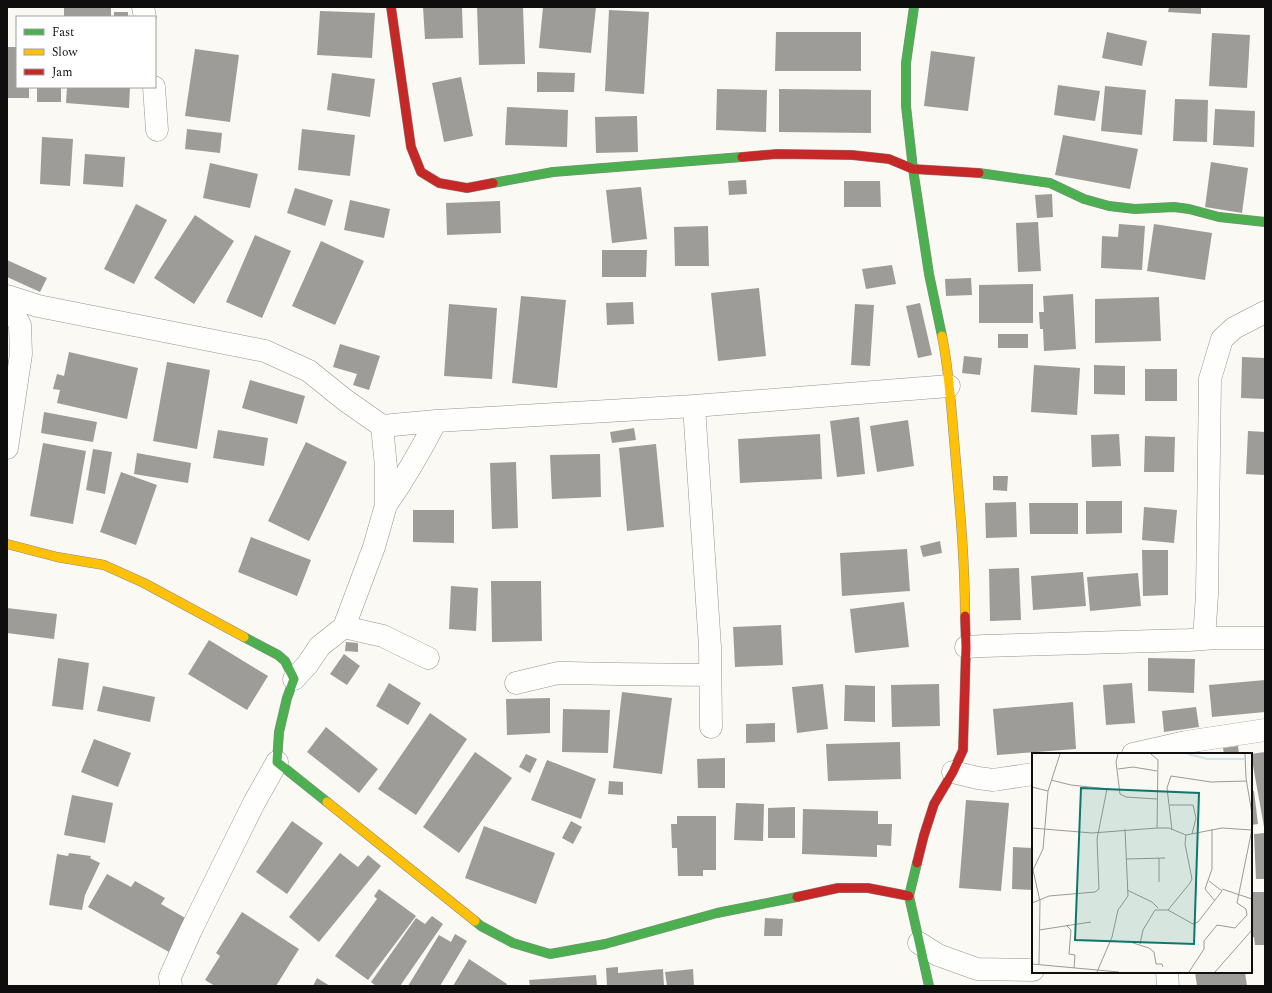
<svg xmlns="http://www.w3.org/2000/svg" width="1272" height="993" font-family="Spectral,serif">
  <style>
    .building { fill: #9e9c98 }
    .lines { fill: none; stroke-linecap: round; stroke-linejoin: round }
    .street-casing { stroke: #949491; stroke-width: 23 }
    .fast-casing { stroke: #8b8a88; stroke-width: 10 }
    .slow-casing { stroke: #8b8a88; stroke-width: 10 }
    .jam-casing { stroke: #8b8a88; stroke-width: 10 }
    .street { stroke: #fefefd; stroke-width: 22 }
    .fast { stroke: #4caf50; stroke-width: 9 }
    .slow { stroke: #ffc107; stroke-width: 9 }
    .jam { stroke: #c62828; stroke-width: 9 }
    .inset-river { fill: none; stroke: #cde3f0; stroke-width: 2 }
    .inset-road { fill: none; stroke: #9c9b97; stroke-width: 1 }
    .view { fill: #0f766e; fill-opacity: 0.15; stroke: #0f766e; stroke-width: 2 }
    .inset-edge { fill: none; stroke: #0e0e0e; stroke-width: 2 }
  </style>
  <rect width="100%" height="100%" fill="#faf9f3"/>
  <path class="building" d="M64,7H111V17H64Z
    M423,7H462L463,38L425,39Z
    M477,7H523L525,64L479,65Z
    M543,7H596L591,53L539,48Z
    M1169,7H1201V14L1168,12Z
    M609,10L649,12L644,94L605,91Z
    M320,11L375,13L372,58L317,55Z
    M114,12H128V17H114Z
    M776,32H861V71H775Z
    M1107,32L1147,41L1142,66L1102,58Z
    M1212,33L1250,35L1247,88L1209,86Z
    M7,47H17V87H29V98H7Z
    M195,49L239,55L230,122L185,116Z
    M931,51L975,57L968,111L924,106Z
    M537,72L575,73L574,92H537Z
    M332,73L375,79L370,117L327,110Z
    M461,77L473,136L444,142L432,83Z
    M1058,85L1100,91L1095,121L1054,115Z
    M1105,86L1146,90L1142,135L1101,131Z
    M37,87H61V102H37Z
    M67,87H130L129,108L66,103Z
    M717,89L767,90L766,132L716,130Z
    M779,89L871,90V133L779,132Z
    M1175,99L1208,100L1207,142L1173,141Z
    M507,107L568,110L567,147L505,145Z
    M1215,109L1255,111L1254,147L1213,145Z
    M637,116L638,152L596,153L595,117Z
    M187,129L222,133L220,153L185,149Z
    M302,129L355,135L350,176L298,170Z
    M1063,135L1138,149L1130,189L1055,175Z
    M42,137L73,139L70,186L40,184Z
    M85,154L125,157L123,187L83,184Z
    M1211,162L1248,168L1242,213L1205,207Z
    M210,163L258,174L250,208L203,198Z
    M746,180L747,194L729,195L728,181Z
    M844,181H880L881,207H844Z
    M641,187L647,239L612,243L606,190Z
    M295,188L333,200L325,226L287,213Z
    M1052,194L1053,217L1037,218L1035,195Z
    M350,200L390,209L384,238L344,230Z
    M500,201L501,233L447,235L446,203Z
    M136,204L167,220L134,284L104,269Z
    M195,215L234,241L194,304L154,278Z
    M1038,222L1041,271L1018,272L1016,223Z
    M1119,224L1145,226L1142,270L1101,268L1102,236L1118,237Z
    M1154,224L1212,233L1205,280L1147,271Z
    M708,226L709,266H675L674,227Z
    M255,235L291,251L262,318L226,302Z
    M321,241L364,261L335,325L292,306Z
    M602,250H647L646,277H602Z
    M7,260L47,278L40,292L7,277Z
    M892,265L896,284L866,289L862,269Z
    M971,278L972,295L946,296L945,279Z
    M1033,284V323H979V285Z
    M759,288L766,356L718,361L711,293Z
    M1073,294L1076,349L1044,351L1043,329H1040L1039,312H1044L1043,296Z
    M521,296L566,300L557,388L512,383Z
    M1159,297L1161,341L1095,343V299Z
    M633,302L634,324L607,325L606,303Z
    M920,303L932,355L918,358L906,306Z
    M449,304L497,308L492,379L444,376Z
    M855,304L874,305L870,366L851,365Z
    M998,334H1028V348H998Z
    M340,344L380,356L369,390L353,385L357,374L333,367Z
    M69,352L138,368L127,419L57,403L60,390L53,389L57,374L64,376Z
    M964,356L982,358L980,375L962,373Z
    M1242,357L1265,358V399L1241,398Z
    M167,362L210,370L197,449L153,441Z
    M1034,365L1080,368L1077,415L1031,412Z
    M1094,365L1125,366V395L1094,394Z
    M1145,369H1177V401H1145Z
    M250,380L305,396L297,424L242,408Z
    M44,412L97,422L93,442L41,433Z
    M859,417L865,474L837,477L830,421Z
    M908,420L914,466L877,472L870,426Z
    M634,428L636,440L612,443L610,432Z
    M218,430L268,438L264,466L213,458Z
    M1248,431L1265,432V475L1246,474Z
    M820,434L822,479L740,483L738,439Z
    M1119,434L1121,466L1092,467L1091,435Z
    M1145,436L1175,437L1174,472H1144Z
    M306,442L347,462L309,541L268,521Z
    M43,443L86,451L73,524L30,516Z
    M656,444L664,527L627,531L619,448Z
    M93,449L112,452L105,494L86,490Z
    M137,453L191,463L188,483L134,474Z
    M600,454L601,497L552,499L550,455Z
    M516,462L518,528L492,529L490,463Z
    M121,472L157,485L136,545L100,532Z
    M993,476H1008L1007,491L993,490Z
    M1086,501H1122V533L1086,534Z
    M1016,502L1017,537L986,538L985,503Z
    M1029,503H1078V534H1030Z
    M1144,507L1177,510L1174,543L1142,540Z
    M413,510H454V543L413,542Z
    M251,537L311,560L297,596L238,572Z
    M940,541L942,553L923,557L920,546Z
    M907,549L910,591L842,596L840,553Z
    M1142,550H1168V595L1143,596Z
    M1019,568L1021,620L990,621L989,569Z
    M1083,572L1086,606L1033,610L1031,576Z
    M1138,573L1141,606L1090,611L1087,577Z
    M491,581H541L542,641L492,642Z
    M451,586L478,588L476,631L449,629Z
    M904,602L909,647L855,653L850,609Z
    M7,608L57,614L54,639L7,633Z
    M781,625L783,665L735,667L733,627Z
    M209,640L268,676L247,710L188,674Z
    M346,642L358,643V652L345,651Z
    M344,654L360,666L347,685L330,674Z
    M58,658L89,663L83,710L52,706Z
    M1148,658L1195,659L1194,693L1148,691Z
    M1265,680V712L1212,717L1209,685Z
    M389,683L421,703L408,725L376,706Z
    M1132,683L1135,723L1106,725L1103,685Z
    M823,684L828,729L797,733L792,687Z
    M939,684L940,726L892,727L891,685Z
    M845,685L875,686V722L844,721Z
    M103,686L155,697L150,722L97,711Z
    M622,692L672,698L662,774L613,768Z
    M550,698V733L507,735L506,699Z
    M1073,702L1076,749L997,755L993,709Z
    M1196,707L1199,727L1164,732L1162,711Z
    M563,709L610,710L608,753L562,752Z
    M430,713L467,739L416,815L378,789Z
    M775,723V742L746,743V724Z
    M326,727L378,769L359,793L307,752Z
    M94,739L131,753L118,787L81,772Z
    M900,742L901,779L828,781L826,744Z
    M1238,746L1239,754H1224L1223,748Z
    M475,752L512,778L459,853L423,827Z
    M1265,752V827H1264L1251,754Z
    M526,754L537,759L530,773L519,767Z
    M725,758V788H698L697,759Z
    M547,760L596,779L581,819L531,800Z
    M609,781L623,782V795L608,794Z
    M1251,791H1254L1258,824L1251,825Z
    M72,795L113,803L105,843L64,835Z
    M966,800L1009,803L1001,891L959,888Z
    M736,803L764,804L763,841L734,840Z
    M795,807V838H768V808Z
    M803,809L878,811V824H892L891,846L877,845V857L802,854Z
    M677,816H716V870H703V876H678L677,848H672L671,824H677Z
    M292,821L323,843L287,894L256,872Z
    M571,821L582,827L573,844L562,838Z
    M484,826L555,853L536,904L465,878Z
    M1265,833V879H1256L1254,834Z
    M1013,847L1033,848V890L1012,889Z
    M69,853L91,856L90,858L100,863L85,895L82,910L49,905L57,854L68,856Z
    M340,853L358,867L368,855L381,866L319,942L289,917Z
    M107,874L131,887L135,881L165,898L161,904L187,919L169,952L88,907Z
    M379,889L416,916L368,980L335,956L377,899L374,896Z
    M1251,892H1265V945H1255L1254,937H1251Z
    M242,912L299,949L276,986H215L205,980L220,956L216,953Z
    M432,916L443,924L400,986H376L371,982L416,918L425,924Z
    M765,918L783,919L782,936H764Z
    M455,934L467,941L440,986H408L439,935L451,942Z
    M469,959L507,984L506,986H453Z
    M618,967V973L663,969L664,986H607L606,968Z
    M693,969L694,986H667L665,972Z
    M1195,972H1245L1247,986H1197Z
    M596,975L597,986H530L529,980Z
    M317,978L330,986H313Z"/>
  <g class="lines">
    <g class="street-casing">
      <path id="street" d="M143,7L145,17
        M154,87L157,130
        M7,296L38,306L265,351L309,371L345,400L382,426L436,421L694,406L949,386
        M7,300L20,325L21,354L7,448
        M694,406L710,647L711,727
        M386,505C405,478 421,450 436,421
        M344,627L383,636L428,658
        M1204,639L1207,595L1210,379L1222,339L1234,328L1265,312
        M966,647L984,646L1189,640L1217,638H1265
        M294,679L307,665L320,646L344,627L374,547L386,505V467L382,426
        M516,683L558,673H569L615,674L710,675
        M1133,754L1186,742L1265,730
        M953,772L978,778L993,780L1033,774
        M919,943L938,955L977,969L1033,970
        M1167,972L1168,986
        M171,986L170,977L191,930L254,803L277,762"/>
    </g>
    <g class="fast-casing">
      <path id="fast" d="M914,7L906,63V106L913,169L929,274L942,336
        M979,173L1050,183L1084,199L1109,206L1135,209L1174,207L1189,209L1219,217L1265,222
        M493,183L553,172L742,157
        M244,637L278,655L285,661L294,679L287,698L279,732L277,762L327,802
        M917,863L909,896L929,986
        M475,921L481,926L513,943L550,954L605,944L717,913L797,897"/>
    </g>
    <g class="slow-casing">
      <path id="slow" d="M942,336C949,370 951,405 954,439C959,498 965,557 965,616
        M7,544L57,557L104,565L144,583L244,637
        M327,802L475,921"/>
    </g>
    <g class="jam-casing">
      <path id="jam" d="M391,7L411,147L421,172L439,183L467,188L493,183
        M742,157L777,154L852,155L889,159L913,169L979,173
        M917,863L924,835L934,804L953,772L963,750L966,647L965,616
        M797,897L838,888H868L909,896"/>
    </g>
    <use href="#street" class="street"/>
    <use href="#fast" class="fast"/>
    <use href="#slow" class="slow"/>
    <use href="#jam" class="jam"/>
  </g>
  <g transform="translate(1032 753)">
    <rect width="220" height="220" fill="#faf9f3"/>
    <path class="inset-river" d="M156,1L175,6H212"/>
    <path class="inset-road" d="M86,1L84,9L88,41L94,44L125,46M119,1L126,7L125,75M213,1L214,25L220,61M86,16L101,14L125,18M19,27L39,32L86,37M0,34L16,38M138,52H161L164,65L160,81M0,75L60,80L125,75H137L154,82L190,75L220,77M180,76V116L173,136L183,148M140,77L135,35L139,23L179,29L215,28M127,105V129M95,106L133,105M190,136L220,146M95,137L120,149L126,155M0,150L17,143L63,139L67,136L65,86L75,36M136,157L161,171L166,169L190,138L177,128M34,172L39,177L37,201L43,202L42,215M7,177L59,169M79,188L98,189L117,195L122,199L124,211H130L131,214M108,191L111,177L123,157H136L158,130L160,126L153,91L154,82M0,211L87,219M7,211L8,148L1,117L11,96L16,38L28,1M65,219L80,184L86,157L96,143L93,76M157,219L172,196V188L185,172L203,175L215,162L214,156L205,150L220,76M183,219L220,177"/>
    <path class="view" d="M49,35L167,40L162,191L43,187Z"/>
    <rect width="220" height="220" class="inset-edge"/>
  </g>
  <rect width="1272" height="993" fill="none" stroke="#0e0e0e" stroke-width="16"/>
  <rect x="16" y="16" width="140" height="72" fill="#ffffff" stroke="#9f9f9f"/>
  <rect x="24" y="29" width="20" height="6" fill="#4caf50" stroke="#9f9f9f"/>
  <text x="52" y="36" font-size="12" fill="#0e0e0e">Fast</text>
  <rect x="24" y="49" width="20" height="6" fill="#ffc107" stroke="#9f9f9f"/>
  <text x="52" y="56" font-size="12" fill="#0e0e0e">Slow</text>
  <rect x="24" y="69" width="20" height="6" fill="#c62828" stroke="#9f9f9f"/>
  <text x="52" y="76" font-size="12" fill="#0e0e0e">Jam</text>
</svg>
